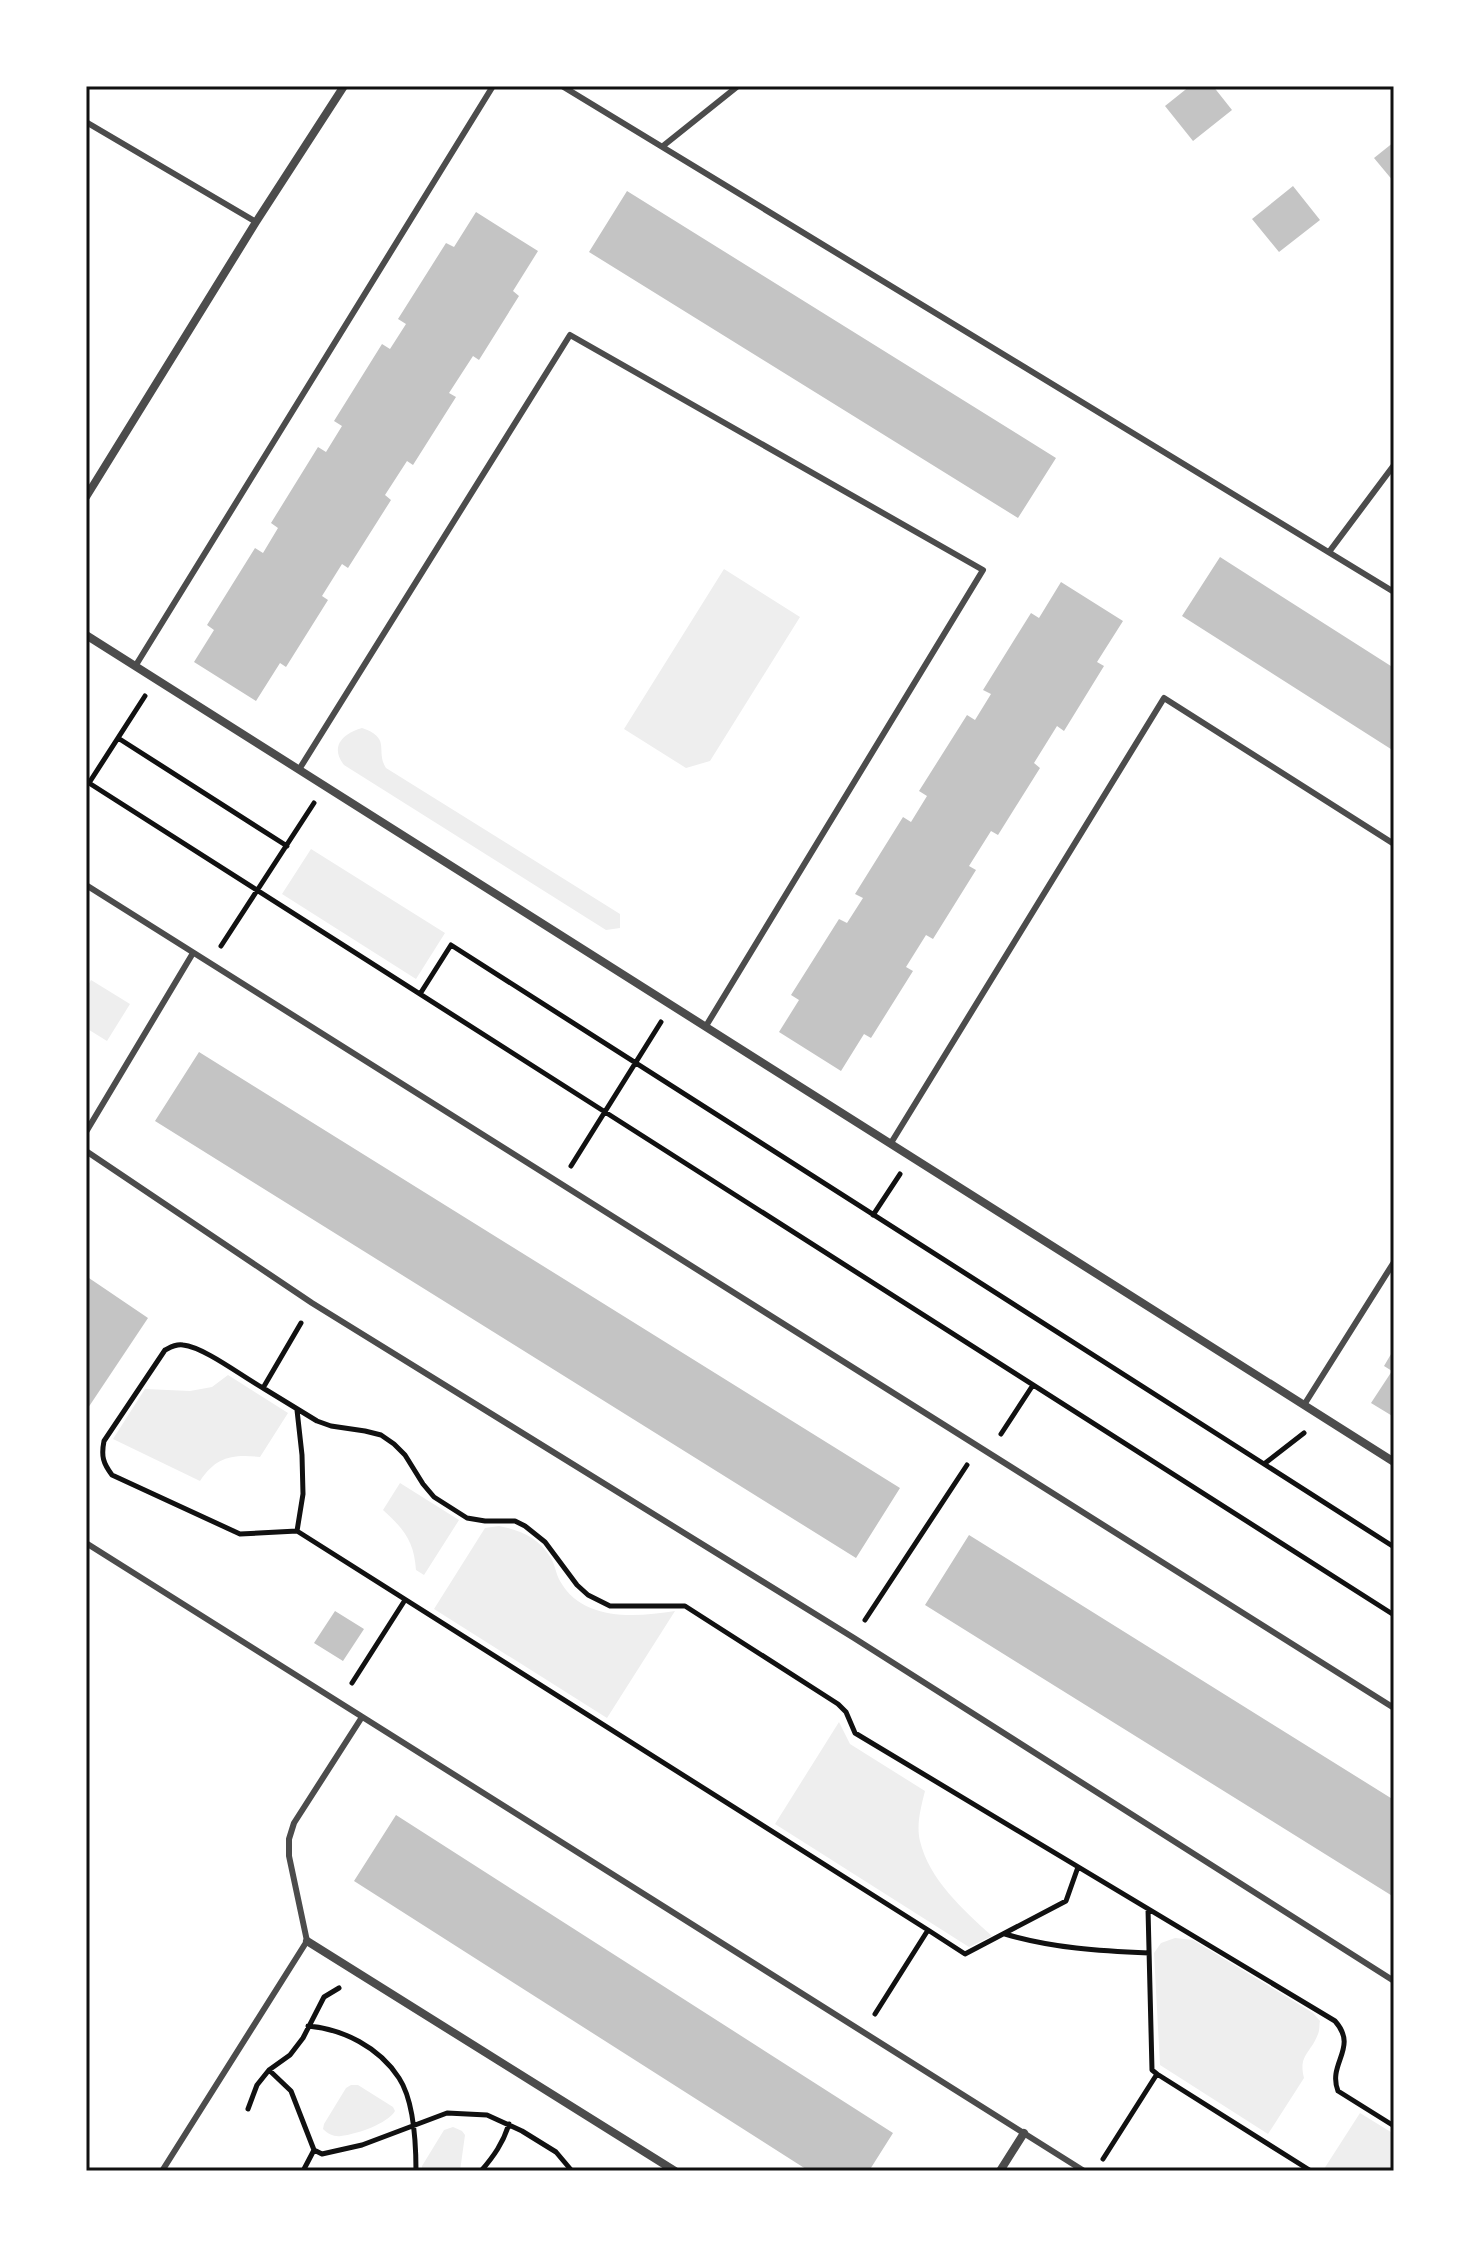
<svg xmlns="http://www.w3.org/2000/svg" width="1480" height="2257" font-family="'PT Sans Narrow',sans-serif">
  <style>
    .green { fill: #eee }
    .building { fill: #c4c4c4 }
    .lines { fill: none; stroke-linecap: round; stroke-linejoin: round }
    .path { stroke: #111; stroke-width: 5 }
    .service { stroke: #4c4c4c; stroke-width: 6 }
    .minor { stroke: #4c4c4c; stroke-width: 8 }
    .neatline { fill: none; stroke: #111; stroke-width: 3 }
  </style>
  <rect width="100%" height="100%" fill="#fff"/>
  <path class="green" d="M724,569L800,617L710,761L686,768L624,729Z
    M362,728C392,738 375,751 386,768L620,914V928L606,930L344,765C329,746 344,733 362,728Z
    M311,849L445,933L416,979L282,894Z
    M91,980L130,1004L107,1041L86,1028V989Z
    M228,1375L288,1413L260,1457C232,1454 216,1457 200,1481L113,1439L145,1389L190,1391L212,1387Z
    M400,1483L459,1520L424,1575L416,1570C414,1541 404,1529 383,1510Z
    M499,1526C521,1530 539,1538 551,1558C555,1565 556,1574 560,1581C583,1622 636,1617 675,1611L607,1718L434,1609L485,1528Z
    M839,1722L850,1744L925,1791C921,1807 916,1825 920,1841C929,1879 963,1910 992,1936L969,1947L775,1824Z
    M1175,1938L1193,1940L1313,2013L1320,2021C1319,2025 1320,2030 1318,2034C1311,2053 1298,2055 1304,2078L1268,2134L1160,2065L1154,1953L1161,1943Z
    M351,2085H358L393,2107L395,2111C387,2124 357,2134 341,2136C334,2137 328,2134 323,2129L324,2124L346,2088Z
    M1360,2113L1394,2134V2171H1327L1324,2169Z
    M453,2127L462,2131L465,2135L460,2171H422V2166L444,2130Z"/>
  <path class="building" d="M1190,86H1213L1232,110L1193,141L1165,106Z
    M1394,142V182L1374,158Z
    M1293,186L1320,220L1279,252L1252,219Z
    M627,191L1056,458L1018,518L589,252Z
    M476,212L538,251L513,291L519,296L479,360L473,356L449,393L456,397L413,465L407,461L385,495L391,500L348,568L342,564L322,596L328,600L286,667L280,663L256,701L194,662L214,630L207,625L255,548L263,553L278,528L271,523L318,447L326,452L342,426L334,421L382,344L390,349L406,324L398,319L446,243L454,247Z
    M1220,557L1394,668V751L1182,616Z
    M1061,582L1123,621L1097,662L1104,666L1064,731L1057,726L1034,763L1040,768L998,835L991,831L969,866L976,870L933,939L926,935L906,967L913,971L871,1038L864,1034L841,1071L779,1032L799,1000L791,995L839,919L847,923L863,898L855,894L903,817L911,822L927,796L919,791L967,715L975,720L991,694L983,690L1031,613L1039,618Z
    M199,1052L900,1488L856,1558L155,1121Z
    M86,1276L148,1318L86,1411Z
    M1394,1349V1417L1371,1403L1392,1371L1384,1366Z
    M969,1535L1394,1800V1897L925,1605Z
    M335,1611L364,1629L343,1661L314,1643Z
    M396,1815L893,2133L869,2171H809L354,1881Z"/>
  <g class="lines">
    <path class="path" d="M145,696L89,783L1394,1615
      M118,738L287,846
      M221,946L314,803
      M420,994L451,945L1394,1547
      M571,1166L661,1022
      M873,1215L900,1174
      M301,1323L263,1388L317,1421L331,1426L365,1431L381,1435L394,1444L405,1455L423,1484L434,1497L467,1518L485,1521H515L525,1526L545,1542L577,1585L588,1595L610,1606H685L838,1704L846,1712L855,1733L1335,2021C1359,2048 1327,2063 1338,2091L1394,2126
      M263,1388C243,1377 204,1347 183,1345C176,1344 171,1347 165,1350L104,1441C101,1456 103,1463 112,1475L240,1534L297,1531
      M297,1410L302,1455L303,1494L297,1531L928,1930L875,2014
      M1001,1434L1033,1385
      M1264,1464L1304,1433
      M865,1620L967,1465
      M352,1683L405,1600
      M1148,1909L1152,2070L1157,2074
      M928,1930L965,1954L1066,1901L1078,1867
      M1005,1934C1052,1948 1100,1951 1149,1953
      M308,2026C343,2029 379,2047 399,2078C414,2101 416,2144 416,2171
      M269,2070L291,2091L314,2150L322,2154L362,2145L447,2113L487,2115L522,2131L556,2152L572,2171
      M248,2109L257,2085L269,2070L290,2055L303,2038L324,1997L339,1988
      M1103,2159L1157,2074L1311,2171
      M303,2171L314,2150
      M481,2171C494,2156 503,2143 509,2124"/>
    <path class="service" d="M562,86L1394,592
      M86,122L256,222
      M663,146L738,86
      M1329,552L1394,465
      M136,665L493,86
      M300,768L570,335L983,570L706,1026
      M86,885L1394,1708
      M86,1132L193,953
      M891,1143L1164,698L1394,844
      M86,1151L312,1303L854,1638L1394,1981
      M1304,1405L1394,1262
      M86,1543L1084,2171
      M162,2171L307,1941L289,1856V1839L294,1823L362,1717"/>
    <path class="minor" d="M86,497L256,222L344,86
      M86,635L1394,1462
      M307,1941L675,2171
      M1000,2171L1024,2133"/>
  </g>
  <rect width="1480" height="2257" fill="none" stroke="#ffffff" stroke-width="176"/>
  <rect x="88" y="88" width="1304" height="2081" class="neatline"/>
</svg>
